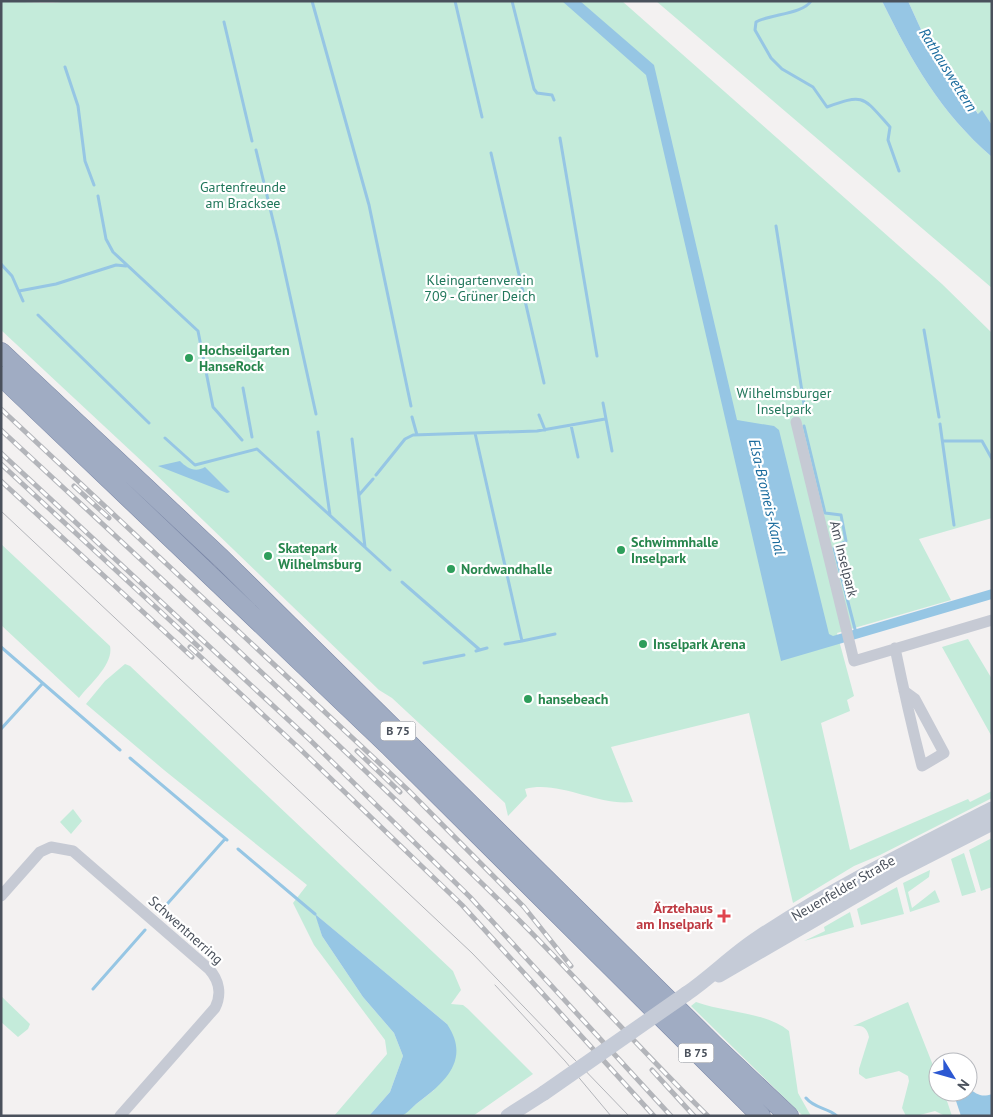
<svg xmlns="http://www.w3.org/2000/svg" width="993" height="1117" font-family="'PT Sans',sans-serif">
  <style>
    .green { fill: #c4ebda }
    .water { fill: #96c6e4 }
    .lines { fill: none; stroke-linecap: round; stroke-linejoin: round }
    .stream { stroke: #96c6e4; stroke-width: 3 }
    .trunk-casing { stroke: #7986a6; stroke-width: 20 }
    .minor { stroke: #c6cad4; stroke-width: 11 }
    .secondary { stroke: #c5cbd7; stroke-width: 15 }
    .trunk { stroke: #a0acc3; stroke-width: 19 }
    .tram { stroke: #b3b5ba; stroke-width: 1 }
    .rail-casing { stroke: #b3b5ba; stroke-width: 5 }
    .rail { stroke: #fff; stroke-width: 3; stroke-dasharray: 9; stroke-linecap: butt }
    .secondary-bridge { stroke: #c5cbd7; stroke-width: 15 }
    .leisure-dot { fill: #2e9e5b; stroke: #fff; stroke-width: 2 }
    .health-dot { fill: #e0444e; stroke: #fff; stroke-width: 2 }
    .labels { text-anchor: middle; stroke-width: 4.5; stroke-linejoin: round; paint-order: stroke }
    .shield { fill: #fff; stroke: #80858d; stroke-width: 1 }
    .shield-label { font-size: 12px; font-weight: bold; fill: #4a515c }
    .park-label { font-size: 14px; fill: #21775b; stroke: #fff }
    .leisure-label { font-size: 14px; font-weight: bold; fill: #27864d; stroke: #fff; text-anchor: start }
    .street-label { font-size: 14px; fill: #4a515c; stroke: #fff }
    .health-label { font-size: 14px; font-weight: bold; fill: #be3a42; stroke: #fff; text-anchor: end }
    .water-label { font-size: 15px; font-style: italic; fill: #1b6c9e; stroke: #fff }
  </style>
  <rect width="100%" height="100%" fill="#f3f1f1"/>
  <path class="green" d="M1,1C13,1 57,5 64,1H622L942,284L992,333V518L919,539L951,600L837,633L854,696L847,700L850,711L821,723L850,850L968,799L970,802L992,791V798L880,855L854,866L793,903L749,713L611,747L633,802C596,806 560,780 525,789L527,796L508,816L505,803L392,698L379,690L148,467L1,330Z
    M656,1H882C912,62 940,112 992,157V288Z
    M908,1H992V125L982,111L979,115L953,76L945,72L929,47Z
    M1,544L110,646C114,664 90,684 79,698L1,625Z
    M968,639L992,679V737L942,647Z
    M125,664L130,666L453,971L461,990L451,1004L463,1005L468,1009L533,1074L473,1116H401L434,1090L447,1024L316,915L322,936L363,997L394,1033L403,1056L390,1092L369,1116H334L387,1054L385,1040L314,945L293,903L307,885L164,770L86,704L105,681Z
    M73,809L82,821L71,834L60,822Z
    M992,838V887L981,891L969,850Z
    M964,853L976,892L962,896L951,859Z
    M930,870L929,877L908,892L912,908L935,890L940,902L910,912L903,883Z
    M897,887L904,914L861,925L857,909Z
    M850,912L854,927L804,941L825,931L824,927Z
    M1,996L30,1024L28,1029L18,1037L1,1022Z
    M696,1002C725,1013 764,1011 789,1031L798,1093L811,1116H803L691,1006Z
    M908,1002L938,1078V1092H944L952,1116H945L935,1111L916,1116H906L902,1108L909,1081L908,1076L899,1071L866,1079L859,1074V1069L869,1037C867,1027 862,1025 853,1026Z"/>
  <path class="water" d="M562,1H580L654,65L737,420L774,426L779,430L829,634L833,636L992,589V599L781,661L646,75Z
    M882,1H908L929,47L945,72L953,76L978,114L982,110L992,125V157C940,112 912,62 882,1Z
    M180,461C187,468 195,473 205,467L230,492L227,493L158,466Z
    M315,914L447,1024C470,1058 447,1081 420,1101C414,1105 407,1114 401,1116C392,1117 378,1116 369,1116L390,1092L403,1056L394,1033L363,997L322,936Z
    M968,1088C977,1094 981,1098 992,1094V1116H961L953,1092H968Z"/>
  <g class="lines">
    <path class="stream" d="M312,1L369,205L411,406
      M455,1L482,117
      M512,1L534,89L537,93L552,95L554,100
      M811,1C803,14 770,14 756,22L755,30L771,58L782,69L813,87L827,107C865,93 863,97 890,127L888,140L899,171
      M224,22L252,141
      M65,67L78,106L85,161L94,185
      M560,138L597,356
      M256,150L278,241L316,414
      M491,153L544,383
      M98,196L106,239L113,252L198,331L213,407L242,440
      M776,226L804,404
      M1,264L12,276L23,301
      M19,291L56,284L116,265L126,266
      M38,315L149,423
      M924,330L939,417
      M243,388L252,437
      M603,403L612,451
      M539,415L545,430
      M412,417L417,435
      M940,424L954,525
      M571,425L578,457
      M804,426L825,513L841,515L846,541L834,548L856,633
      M318,432L330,515
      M475,433L522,641L555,634
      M165,438L195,465L257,449L390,570
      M352,439L365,547
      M943,441H982L992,459
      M376,475L405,439L413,435L537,431L605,419
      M359,495L373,479
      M402,582L480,650
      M505,644L522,641
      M1,647L120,750
      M476,651L487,648
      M424,663L464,655
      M1,729L42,684
      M130,758L227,840
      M238,849L315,914
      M160,912L225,839
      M93,989L145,930
      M806,1098C815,1109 827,1107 837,1116"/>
    <g class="trunk-casing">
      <path id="trunk" d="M1,352L221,558L717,1048L789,1116
        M1,376L389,746L761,1116"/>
    </g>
    <path class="minor" d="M796,422L854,661L992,620
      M895,648C903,687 912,727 922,766L944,753L915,699L904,691
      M1,896L40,852L51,847L73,851L209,969C219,980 222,994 215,1008L120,1116"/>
    <path class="secondary" d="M719,975L898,871L992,823
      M686,994C711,977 732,955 758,938C832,889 913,849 992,809
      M508,1116L544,1093"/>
    <use href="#trunk" class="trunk"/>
    <path class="tram" d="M1,511L472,953L629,1116
      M495,985L565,1061L611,1116"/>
    <g class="rail-casing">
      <path id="rail" d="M1,409L407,789L524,907L571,966
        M1,430C171,587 340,744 505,906C574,974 638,1048 708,1116
        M1,453L310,740L470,897L671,1116
        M1,464L201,649
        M1,481L192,657
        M74,486L109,518
        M190,647L300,749L462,905L654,1116
        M357,751L400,792
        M652,1070L694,1116"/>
    </g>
    <use href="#rail" class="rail"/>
    <path class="secondary-bridge" d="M544,1093L686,994"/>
  </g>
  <g class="leisure-dot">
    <circle cx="189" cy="358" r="5"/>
    <circle cx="621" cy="550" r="5"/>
    <circle cx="268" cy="556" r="5"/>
    <circle cx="451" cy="569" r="5"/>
    <circle cx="643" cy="644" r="5"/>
    <circle cx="528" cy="699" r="5"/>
  </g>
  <path class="health-dot" d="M721.5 908.5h5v5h5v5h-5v5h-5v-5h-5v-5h5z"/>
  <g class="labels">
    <g class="shield">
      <rect x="380.5" y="721.5" width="35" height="19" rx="4"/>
      <rect x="678.5" y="1043.5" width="35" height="19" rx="4"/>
    </g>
    <g class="shield-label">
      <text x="398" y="735">B 75</text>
      <text x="696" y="1057">B 75</text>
    </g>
    <g class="park-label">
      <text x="243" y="192">Gartenfreunde<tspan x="243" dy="16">am Bracksee</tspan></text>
      <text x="480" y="285">Kleingartenverein<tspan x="480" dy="16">709 - Grüner Deich</tspan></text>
      <text x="784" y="398">Wilhelmsburger<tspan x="784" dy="16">Inselpark</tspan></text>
    </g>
    <g class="leisure-label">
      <text x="199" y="355">Hochseilgarten<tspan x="199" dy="16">HanseRock</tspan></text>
      <text x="631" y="547">Schwimmhalle<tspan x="631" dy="16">Inselpark</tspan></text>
      <text x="278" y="553">Skatepark<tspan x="278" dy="16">Wilhelmsburg</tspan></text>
      <text x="461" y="574">Nordwandhalle</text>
      <text x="653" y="649">Inselpark Arena</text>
      <text x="538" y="704">hansebeach</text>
    </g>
    <g class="street-label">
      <text transform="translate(844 559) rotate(76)" y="5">Am Inselpark</text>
      <text transform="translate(843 888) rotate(-30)" y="5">Neuenfelder Straße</text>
      <text transform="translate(186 930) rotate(42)" y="5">Schwentnerring</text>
    </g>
    <g class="health-label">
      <text x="713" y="913">Ärztehaus<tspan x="713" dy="16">am Inselpark</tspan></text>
    </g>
    <g class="water-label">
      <text transform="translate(948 70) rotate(58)" y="5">Rathauswettern</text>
      <text transform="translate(767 497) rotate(77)" y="5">Elsa-Bromeis-Kanal</text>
    </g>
  </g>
  <rect width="993" height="1117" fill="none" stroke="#4a515c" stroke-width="5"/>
  <g transform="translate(953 1077) rotate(127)"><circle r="24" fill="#ffffff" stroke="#b7b9be"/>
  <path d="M0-4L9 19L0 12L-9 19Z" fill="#2c58d2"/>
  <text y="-8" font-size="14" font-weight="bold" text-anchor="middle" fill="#4a515c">N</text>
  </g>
</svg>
